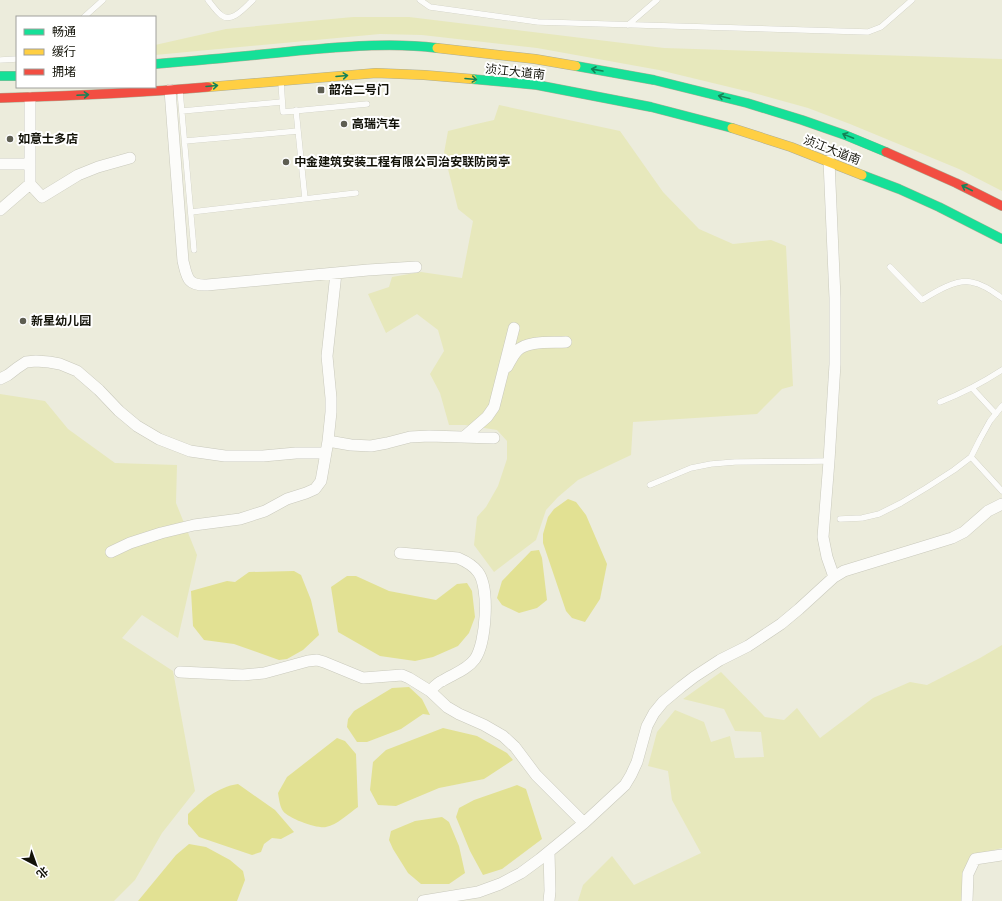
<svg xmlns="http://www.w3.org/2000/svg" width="1002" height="901" font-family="'Golos Text','Noto Sans SC',sans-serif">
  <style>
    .green { fill: #e7e8bc }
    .water { fill: #e2e193 }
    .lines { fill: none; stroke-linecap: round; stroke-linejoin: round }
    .lane-casing { stroke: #c9c9bc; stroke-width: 6 }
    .street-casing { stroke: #c9c9bc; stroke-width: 12 }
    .fast-casing { stroke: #adad94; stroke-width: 10 }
    .slow-casing { stroke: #adad94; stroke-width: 10 }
    .jam-casing { stroke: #adad94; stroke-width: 10 }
    .lane { stroke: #fcfcfa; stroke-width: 5.5 }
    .street { stroke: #fcfcfa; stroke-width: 11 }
    .fast { stroke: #16e098; stroke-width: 9 }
    .slow { stroke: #ffcf43; stroke-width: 9 }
    .jam { stroke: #f24e42; stroke-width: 9 }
    .oneway { stroke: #148357 }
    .poi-dot { fill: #5e5e52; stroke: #fff; stroke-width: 1.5 }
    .labels { text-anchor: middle; stroke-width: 4; stroke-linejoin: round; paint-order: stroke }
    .street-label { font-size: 12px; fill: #121208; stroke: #fff }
    .poi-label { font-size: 12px; font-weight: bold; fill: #121208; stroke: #fff; text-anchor: start }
  </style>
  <rect width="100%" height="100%" fill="#ececdc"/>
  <path class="green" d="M353,17H409L664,48L1002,59V191L959,169L850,124L808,108L750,92L659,70L537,48L422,35L380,34L155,55V45L226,29Z
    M499,105L620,131L663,192L699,229L733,244L771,240L786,246L793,386L782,389L757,414L633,422L631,455L578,480L558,497L546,510L536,540L494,572L474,545L477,517L486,507L498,486L507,459V441L497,430L465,425H449L440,393L430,374L444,351L438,330L417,314L386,333L368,294L389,287L392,277L421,272L462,278L473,221L458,209L444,153L448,131L472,125L494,120Z
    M0,394L45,401L68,429L115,463L177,465L176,503L197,555L178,638L142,615L122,638L173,671L195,791L162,833L135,880L114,901H0Z
    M1002,645V848L973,855L964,901H578L583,885L612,856L634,885L701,853L672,800L668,771L648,766L657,732L675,710L704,722L711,742L730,736L735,758L764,757L761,732L735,731L724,709L683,699L721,672L765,717L784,720L797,708L820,738L873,698L910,682L927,685L980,658Z"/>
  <path class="water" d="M568,499L576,502L586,515L607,564L600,599L585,622L572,618L566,611L543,543V534L548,517L554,509Z
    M539,550L542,558L547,600L537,608L519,613L502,605L497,598L502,581L531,551Z
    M294,571L301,575L311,600L319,635L303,650L287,659L279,660L234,644L204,640L193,626L191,591L227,581L235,582L249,572Z
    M347,576H356L389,591L436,600L457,584L467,583L472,591L475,617L469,633L458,646L433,657L415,661L380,656L338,632L331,587Z
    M409,687L422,699L430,715L423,714L401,729L367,742H357L347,727L348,719L354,711L392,688Z
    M443,728L477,736L507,753L513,760L484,779L439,788L396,806L378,805L370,790L373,762L386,750Z
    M337,738L345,741L356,754L358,807C349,813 337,825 326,827C318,829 289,819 283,811C280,807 279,799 278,793L287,777Z
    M238,784L275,810L294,832L281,839L272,838L264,844L261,852L252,855L199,837L188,824V814C202,801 217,787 238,784Z
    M517,785L526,789L542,839L502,869L483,875L470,851L456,817L459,808L474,800Z
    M442,817L449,822L459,846L465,873L449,884H421L408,873L393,849L389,840L391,831L415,821Z
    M189,844L206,847L230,860L243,871L245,880L237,901H138L176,855Z"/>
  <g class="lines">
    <g class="lane-casing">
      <path id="lane" d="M208,0C212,5 216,11 221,15C232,24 245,7 253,0
        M420,0L430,7L538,22L868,32L881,27L912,0
        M84,17L103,0
        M628,25L657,0
        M0,60L17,59
        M281,82L283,112L367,104
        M180,91L194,250
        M296,110L305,199
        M182,111L282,102
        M185,141L298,131
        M191,212L356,193
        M890,267L922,300C935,292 956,279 971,282C983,284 992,291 1002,298
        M972,388L996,414
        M940,402C963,393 982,383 1002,370
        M971,457L1002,491
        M650,485L691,468L711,464L735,462L829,461
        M840,519L862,518L879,514L901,503L926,488L954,470L971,457L980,439L990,421L1002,406"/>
    </g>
    <g class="street-casing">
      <path id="street" d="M170,90L183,261C187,277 187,286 207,285L368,270L416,267
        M30,98V184L42,197L78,175L98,167L130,158
        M829,161L835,298V364L829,461L823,537L827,557L834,577
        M0,164H30
        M0,210L30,184
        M507,367C510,362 513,355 517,351C527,340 552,343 566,342
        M0,379L8,375L17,368L26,362L36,361L49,362L60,364L77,371L99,390L119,411L137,426L159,439L190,451L225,456H263L296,453H326
        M464,437L487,417L494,407L514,328
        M328,441L351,445L371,446L387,443L410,437L429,436L494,438
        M111,552L130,543L161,533L194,525L240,519L265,511L287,499L306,493L315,489L321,481L328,441L331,412V398L327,356L336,273
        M400,553L458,558C465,561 473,565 478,572C490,588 486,643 475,659C467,670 453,674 442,681C437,683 434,687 430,691
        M180,672L243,675L264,673L308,661L317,660L324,662L363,678L402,675L409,678L430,691L447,707L459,714L484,725L503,736L515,747L536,775L584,823
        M423,901L478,892L500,884L521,873L540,859L584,823L625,785L631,775L637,762L647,726L654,713L663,702L681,687L694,677L720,660L748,646L781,624L799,609L834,577L844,571L952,538L964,532L988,511L1002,504
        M549,901L550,891L549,852
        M967,901L968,874L975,859L1002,855"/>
    </g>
    <g class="fast-casing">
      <path id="fast" d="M155,64C202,60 248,56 295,51C342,47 390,42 437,48
        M576,66L654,80L747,103L802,120L845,135L886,152
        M0,76H17
        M472,79L537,85L651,107L732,128
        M862,175L899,189L939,207L1002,239"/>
    </g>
    <g class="slow-casing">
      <path id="slow" d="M437,48L535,59L576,66
        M208,87L376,73L424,75L472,79
        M732,128L791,147L862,175"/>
    </g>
    <g class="jam-casing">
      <path id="jam" d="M0,98C69,96 139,93 208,87
        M886,152L956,183L1002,206"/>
    </g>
    <use href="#lane" class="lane"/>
    <use href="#street" class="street"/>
    <use href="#fast" class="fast"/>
    <use href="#slow" class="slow"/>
    <use href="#jam" class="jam"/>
  </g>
  <defs><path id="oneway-shaft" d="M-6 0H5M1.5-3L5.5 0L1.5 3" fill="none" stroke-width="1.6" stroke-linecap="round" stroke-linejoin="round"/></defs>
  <g class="oneway">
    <use href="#oneway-shaft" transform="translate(597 70) rotate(-170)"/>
    <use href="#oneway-shaft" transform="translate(342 76) rotate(-5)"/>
    <use href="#oneway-shaft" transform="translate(471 79) rotate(5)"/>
    <use href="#oneway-shaft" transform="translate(212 86) rotate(-5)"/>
    <use href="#oneway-shaft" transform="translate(83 95) rotate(-3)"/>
    <use href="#oneway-shaft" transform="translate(724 97) rotate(-166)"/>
    <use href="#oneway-shaft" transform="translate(848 136) rotate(-158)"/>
    <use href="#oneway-shaft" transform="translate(967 188) rotate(-153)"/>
  </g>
  <g class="poi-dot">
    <rect x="317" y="86" width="8" height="8" rx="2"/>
    <circle cx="344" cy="124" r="4"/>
    <circle cx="10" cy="139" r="4"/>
    <circle cx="286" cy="162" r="4"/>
    <circle cx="23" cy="321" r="4"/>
  </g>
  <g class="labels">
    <g class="street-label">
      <text transform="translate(515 72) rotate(6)" y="4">浈江大道南</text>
      <text transform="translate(832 150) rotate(21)" y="4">浈江大道南</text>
    </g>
    <g class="poi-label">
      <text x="329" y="94">韶冶二号门</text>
      <text x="352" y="128">高瑞汽车</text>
      <text x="18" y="143">如意士多店</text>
      <text x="294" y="166">中金建筑安装工程有限公司治安联防岗亭</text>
      <text x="31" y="325">新星幼儿园</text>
    </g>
  </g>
  <rect x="16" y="16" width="140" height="72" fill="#ffffff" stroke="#a0a09c"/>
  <rect x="24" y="29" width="20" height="6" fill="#16e098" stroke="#a0a09c"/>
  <text x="52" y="36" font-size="12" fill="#121208">畅通</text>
  <rect x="24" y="49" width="20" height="6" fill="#ffcf43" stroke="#a0a09c"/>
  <text x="52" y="56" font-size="12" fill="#121208">缓行</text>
  <rect x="24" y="69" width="20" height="6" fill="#f24e42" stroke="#a0a09c"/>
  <text x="52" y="76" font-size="12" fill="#121208">拥堵</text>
  <g transform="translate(36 865) rotate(139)" stroke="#ffffff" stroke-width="3" paint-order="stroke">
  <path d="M0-3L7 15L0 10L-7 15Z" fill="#121208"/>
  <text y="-6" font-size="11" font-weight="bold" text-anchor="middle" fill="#121208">北</text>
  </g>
</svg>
